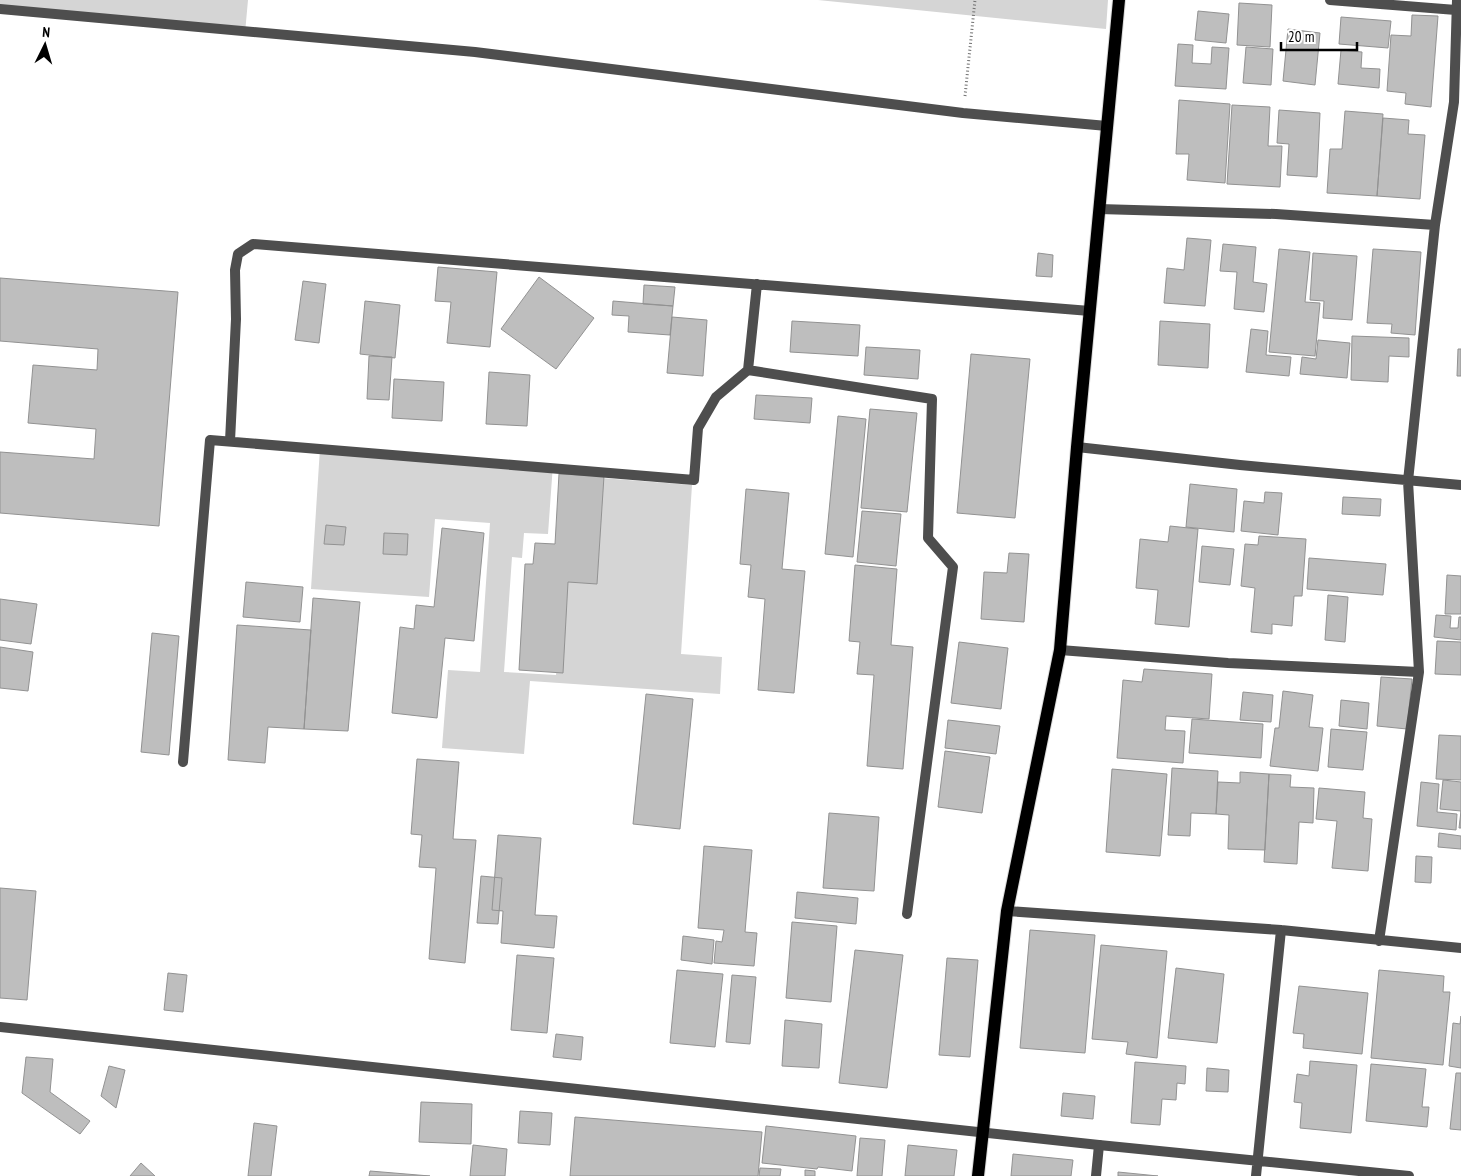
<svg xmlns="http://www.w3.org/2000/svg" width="1461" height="1176" font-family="'PT Sans Narrow',sans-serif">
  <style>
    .green { fill: #d5d5d5 }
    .building { fill: #bebebe; stroke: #929292 }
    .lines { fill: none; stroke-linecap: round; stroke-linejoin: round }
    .primary-casing { stroke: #dbdbdb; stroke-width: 14 }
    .path { stroke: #707070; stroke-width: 3; stroke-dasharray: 1 2.5; stroke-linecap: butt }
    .service { stroke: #4e4e4e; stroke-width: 10 }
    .minor { stroke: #4e4e4e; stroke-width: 10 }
    .primary { stroke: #000; stroke-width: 12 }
  </style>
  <rect width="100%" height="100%" fill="#fff"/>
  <path class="green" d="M0,0H248L245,33L0,8Z
    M818,0H1108L1106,29Z
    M320,448L553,464L548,534L524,533L522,558L512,557L504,672L556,675L563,578L601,478L692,485L681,654L722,657L720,694L530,681L524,754L442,748L448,670L480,672L490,523L435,519L429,597L311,589Z"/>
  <path class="building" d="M1239,3L1272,5L1270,47L1237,45Z
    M1198,11L1229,14L1226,43L1195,40Z
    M1412,15L1438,16L1431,107L1405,104L1406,93L1387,91L1391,35L1411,36Z
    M1341,17L1391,21L1388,48L1339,44Z
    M1288,29L1320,33L1315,85L1283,81Z
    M1178,44L1193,45L1192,63L1211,64L1212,47L1229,48L1226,89L1175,86Z
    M1246,47L1273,49L1271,85L1243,83Z
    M1341,50L1362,52L1361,68L1380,69L1379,88L1338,84Z
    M1179,100L1230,104L1225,183L1187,180L1189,154H1176Z
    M1232,105L1270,107L1268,146H1282L1280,187L1227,184Z
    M1279,110L1320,113L1317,177L1287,175L1289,144L1277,143Z
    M1345,111L1383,114L1377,196L1327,193L1330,149H1342Z
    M1383,118L1409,120L1408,134L1425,135L1420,199L1377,196Z
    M1187,238L1211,240L1205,306L1164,303L1167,268L1184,270Z
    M1223,244L1256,247L1253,282L1267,284L1264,312L1234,309L1237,272L1220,271Z
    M1279,249L1310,252L1305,302L1320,303L1315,356L1269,352Z
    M1373,249L1421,252L1415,335L1391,333L1392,324L1367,323Z
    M1038,253L1053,255L1052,277L1036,276Z
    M1313,253L1357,256L1352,320L1323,318L1324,301L1310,300Z
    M438,267L497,272L490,347L447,343L451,302L435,301Z
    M539,277L594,318L556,369L501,329Z
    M0,278L178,292L159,526L0,513V452L94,459L96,429L28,423L33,365L97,370L98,349L0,341Z
    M303,281L326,284L319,343L295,340Z
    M644,285L675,287L673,306L643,304Z
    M365,301L400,305L395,358L360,354Z
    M613,301L673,306L670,335L628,332L629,316L612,315Z
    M672,317L707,320L703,376L667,373Z
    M792,321L860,325L858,356L790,352Z
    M1160,321L1210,324L1208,368L1158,365Z
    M1251,329L1268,331L1266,355L1291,357L1289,376L1246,372Z
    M1352,336L1409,338V357L1389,356L1388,382L1351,380Z
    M1318,340L1350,343L1347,378L1300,374L1302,357L1316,359Z
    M866,347L920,350L918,379L864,375Z
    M1458,349H1461V376H1457Z
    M971,354L1030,359L1015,518L957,513Z
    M369,356L392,357L389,400L367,399Z
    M489,372L530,375L527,426L486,424Z
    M394,379L444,382L442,421L392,418Z
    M756,395L812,398L810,423L754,419Z
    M870,409L917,413L907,512L861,508Z
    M838,416L866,419L853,557L825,554Z
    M559,474L604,476L597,584L568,582L563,673L519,670L525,564H533L535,543L555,544Z
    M1190,484L1237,489L1234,532L1186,527Z
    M746,489L789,493L782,569L805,571L794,693L758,690L765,599L748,597L751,565L740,564Z
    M1265,492L1282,493L1278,535L1241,531L1244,501L1264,503Z
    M1343,497L1381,499L1380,516L1342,514Z
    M862,511L901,514L896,566L857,562Z
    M326,525L346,527L344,545L324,544Z
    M1170,526L1198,529L1189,627L1155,624L1158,590L1136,588L1140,539L1168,542Z
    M442,528L484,533L474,641L445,638L437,718L392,713L400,627L414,629L416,605L434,607Z
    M384,533L408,534L407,555L383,554Z
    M1259,536L1306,539L1302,596H1294L1292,626L1272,624V634L1251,632L1255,588L1241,586L1245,544L1258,545Z
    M1202,546L1234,549L1230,585L1199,582Z
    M1009,553L1029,554L1024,622L981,619L984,572L1007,573Z
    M1309,558L1386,564L1383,595L1307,589Z
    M855,565L897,569L891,645L913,647L903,769L867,766L874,675L857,674L860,642L849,641Z
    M1447,575L1461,576V614H1445Z
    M246,582L303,587L300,622L243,617Z
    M1328,595L1348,597L1345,642L1325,640Z
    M313,598L360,602L348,731L304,729Z
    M0,599L37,604L31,644L0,640Z
    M1436,615L1451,616L1450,628H1458L1459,617H1461V640L1434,637Z
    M237,625L311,630L304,729L268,727L265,763L228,760Z
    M152,633L179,636L169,755L141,752Z
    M1437,641L1461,642V675L1435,674Z
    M959,642L1008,648L1001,709L951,703Z
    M0,647L33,652L28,691L0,688Z
    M1144,669L1212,674L1209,719L1166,716L1165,730L1185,731L1183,763L1117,758L1123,680L1142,682Z
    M1381,677L1412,679L1407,729L1377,726Z
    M1283,691L1313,695L1309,727L1323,728L1318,771L1270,766L1275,728H1279Z
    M1243,692L1273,695L1271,722L1240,720Z
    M646,694L693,699L680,829L633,824Z
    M1341,700L1369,703L1367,729L1339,726Z
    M1192,719L1263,724L1261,758L1189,753Z
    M948,720L1000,726L996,754L945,748Z
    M1331,729L1367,732L1363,770L1328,767Z
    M1439,735L1461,736V780L1436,779Z
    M945,751L990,757L982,813L938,807Z
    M417,759L459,762L453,839L476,840L465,963L429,959L436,868L419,867L422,835L411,834Z
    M1172,768L1218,771L1216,814L1191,813L1190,836L1168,835Z
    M1112,769L1167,774L1160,856L1106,852Z
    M1240,772L1269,774L1265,850L1228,849L1229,815L1216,814L1218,782L1240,783Z
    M1269,774L1291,775L1290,787L1314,788L1313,823L1299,822L1297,864L1264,862Z
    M1443,780L1461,782V828H1459L1461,811L1440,809Z
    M1421,782L1439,784L1437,812L1457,814L1456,830L1417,826Z
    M1319,788L1365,792L1363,818L1372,819L1368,871L1332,868L1337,821L1316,819Z
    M829,813L879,817L874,891L823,888Z
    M1439,833L1461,836V849L1438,847Z
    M498,835L541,838L535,915L557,916L554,948L501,943L503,911L492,910Z
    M704,846L752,850L745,932L757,933L754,966L714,963L716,941L722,942L724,930L698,928Z
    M1416,856L1432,857L1431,883L1415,882Z
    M481,876L502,878L498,924L477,923Z
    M0,888L36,891L27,1000L0,998Z
    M797,892L858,898L856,924L795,918Z
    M792,922L837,926L831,1002L786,998Z
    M1030,930L1095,935L1085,1053L1020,1048Z
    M683,936L714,940L712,964L681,960Z
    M1101,945L1167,951L1157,1058L1126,1054L1128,1042L1092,1039Z
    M855,950L903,955L887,1088L839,1083Z
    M517,955L554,958L547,1033L511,1030Z
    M947,958L978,960L970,1057L939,1055Z
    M1176,968L1224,974L1217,1043L1168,1038Z
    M677,970L723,974L715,1047L670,1043Z
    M1379,970L1444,976L1443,992H1450L1443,1065L1371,1058Z
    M168,973L187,975L183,1012L164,1010Z
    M732,975L756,977L750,1044L726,1042Z
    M1299,986L1368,993L1362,1054L1303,1048L1304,1034L1293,1033Z
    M1461,1016V1068L1449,1066L1453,1023L1460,1024Z
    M785,1020L822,1024L819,1068L782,1066Z
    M556,1034L583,1037L581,1060L553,1057Z
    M26,1057L53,1059L50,1092L90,1121L80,1134L22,1093Z
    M1310,1061L1357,1065L1351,1133L1300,1128L1302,1103L1294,1102L1297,1074L1309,1076Z
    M1135,1062L1186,1066L1185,1084L1177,1083L1176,1100L1162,1099L1160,1125L1131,1123Z
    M1371,1064L1426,1069L1422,1107H1429L1427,1127L1366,1121Z
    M109,1066L125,1070L116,1108L101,1096Z
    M1207,1068L1229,1070L1228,1092L1206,1091Z
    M1456,1073H1461V1130L1450,1129Z
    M1063,1093L1095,1096L1093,1119L1061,1116Z
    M421,1102L472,1104L471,1144L419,1142Z
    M520,1111L552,1113L550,1145L518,1143Z
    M575,1117L762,1132L758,1176H570Z
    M254,1123L277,1126L271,1176H248Z
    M766,1126L856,1136L852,1171L818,1167L817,1169L762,1163Z
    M860,1138L885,1140L882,1176H857Z
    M473,1145L507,1149L505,1176H470Z
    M908,1145L957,1150L954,1176H905Z
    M1013,1154L1073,1160L1071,1176H1011Z
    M141,1163L155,1176H130Z
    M760,1168L781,1169L780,1176H759Z
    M805,1170L815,1171V1176H805Z
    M370,1171L430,1176H369Z
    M1118,1172L1158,1176H1118Z"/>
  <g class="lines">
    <g class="primary-casing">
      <path id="primary" d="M978,1176L1007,911L1060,650L1077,447L1119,0"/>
    </g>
    <path class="path" d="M965,96L975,0"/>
    <path class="service" d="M748,370L757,284
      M230,441L236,319L235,270L238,254L253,244L1090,311
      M183,762L210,440L694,480L698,428L716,397L748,370L932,399L928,538L953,567L907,914
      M1096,1176L1099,1145"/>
    <path class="minor" d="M1330,0L1456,10
      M0,9L475,52L963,113L1107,126
      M1099,209L1276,214L1435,225
      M1077,447L1240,465L1461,485
      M1060,650L1228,663L1419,672
      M1007,911L1281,930L1461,948
      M1379,941L1419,672L1408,481L1435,225L1454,102L1457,0
      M0,1027L1099,1145L1409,1176
      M1256,1176L1281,930"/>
    <use href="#primary" class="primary"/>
  </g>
  <g transform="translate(45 45) rotate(5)" stroke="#ffffff" stroke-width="4" paint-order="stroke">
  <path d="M0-4L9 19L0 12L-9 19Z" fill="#000000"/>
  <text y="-8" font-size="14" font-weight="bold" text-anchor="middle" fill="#000000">N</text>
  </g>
  <path d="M1281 42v8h76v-8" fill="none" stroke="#000000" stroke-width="2.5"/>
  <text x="1288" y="42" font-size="15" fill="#000000" stroke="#ffffff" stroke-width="4" paint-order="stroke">20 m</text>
</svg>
